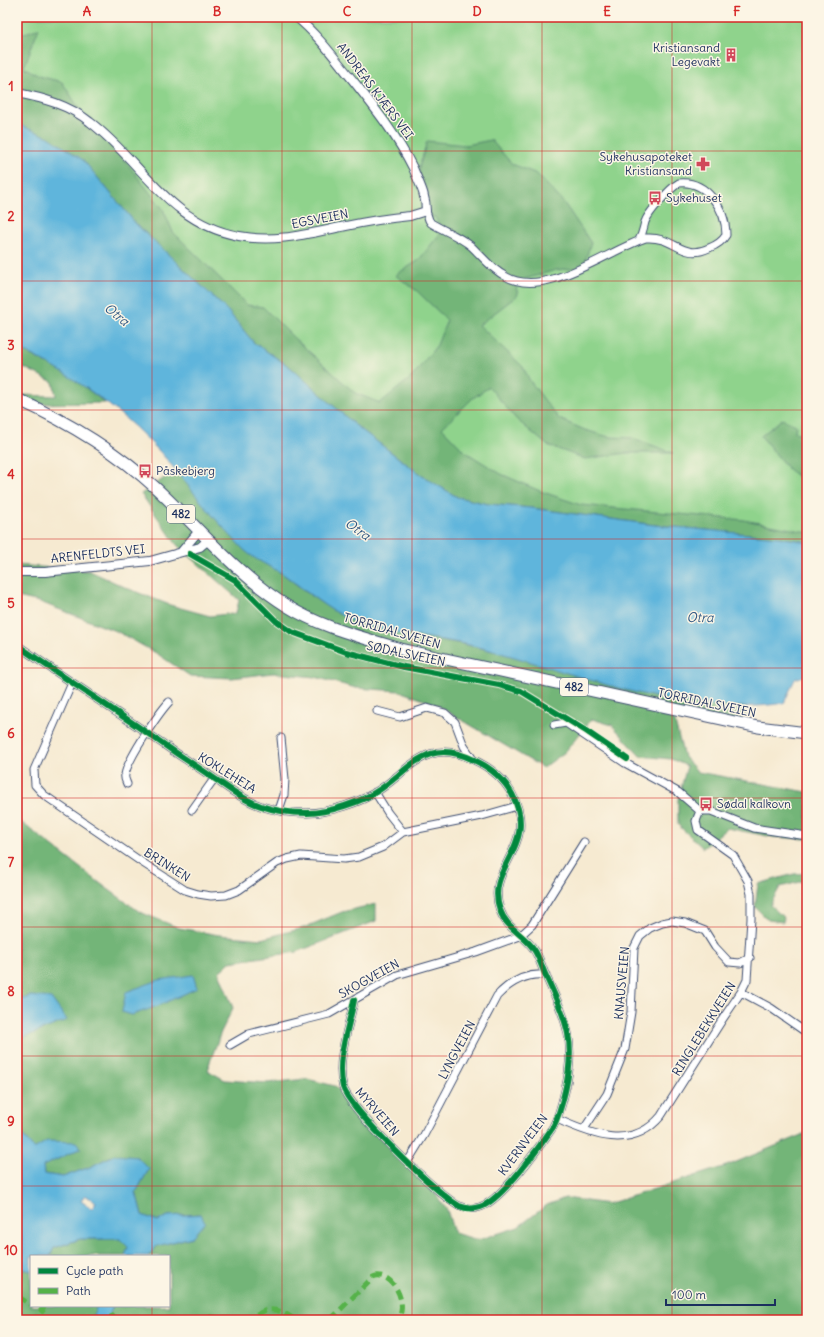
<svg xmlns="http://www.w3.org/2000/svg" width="824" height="1337" font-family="Delius,sans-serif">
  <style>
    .green { fill: #8fd38c; stroke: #558175 }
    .forest { fill: #73b578; stroke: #47726b }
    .water { fill: #5fb5dc; stroke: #3d729d; fill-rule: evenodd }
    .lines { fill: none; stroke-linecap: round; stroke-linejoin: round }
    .minor-casing { stroke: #3c4b6f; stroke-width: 9 }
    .tertiary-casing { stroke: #3c4b6f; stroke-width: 10 }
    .primary-casing { stroke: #3c4b6f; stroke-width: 13 }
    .minor { stroke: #fff; stroke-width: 7 }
    .tertiary { stroke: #fff; stroke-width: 8 }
    .primary { stroke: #fff; stroke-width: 11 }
    .quiet { stroke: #55b248; stroke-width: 5; stroke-dasharray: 10 5; stroke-linecap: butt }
    .cycleway-casing { stroke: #fcf5e5; stroke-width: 8 }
    .cycleway { stroke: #00873e; stroke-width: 6 }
    .grid { fill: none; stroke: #d62828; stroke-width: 1; stroke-opacity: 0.55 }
    .labels { text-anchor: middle; stroke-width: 3; stroke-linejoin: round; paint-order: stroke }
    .shield { fill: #fcf5e5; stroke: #5e6a86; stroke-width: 1 }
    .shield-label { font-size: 11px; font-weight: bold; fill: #1b2f5e }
    .poi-label { font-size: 12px; fill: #1b2f5e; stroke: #fcf5e5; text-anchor: start }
    .street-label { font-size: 12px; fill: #1b2f5e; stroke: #fcf5e5 }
    .water-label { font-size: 13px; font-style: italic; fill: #2f5784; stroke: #fcf5e5 }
    .neatline { fill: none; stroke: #d62828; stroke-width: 1.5 }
    .grid-label { font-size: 13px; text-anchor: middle; font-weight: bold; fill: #d62828 }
  </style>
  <rect width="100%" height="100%" fill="#fcf5e5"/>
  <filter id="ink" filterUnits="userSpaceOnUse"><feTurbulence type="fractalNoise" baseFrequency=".025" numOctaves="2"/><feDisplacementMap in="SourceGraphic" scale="8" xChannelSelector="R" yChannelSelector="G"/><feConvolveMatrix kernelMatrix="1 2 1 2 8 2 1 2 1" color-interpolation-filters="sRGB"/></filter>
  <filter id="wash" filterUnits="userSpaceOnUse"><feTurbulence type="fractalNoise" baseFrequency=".012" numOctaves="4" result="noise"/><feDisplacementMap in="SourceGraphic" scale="16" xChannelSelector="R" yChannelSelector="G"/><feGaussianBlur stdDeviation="0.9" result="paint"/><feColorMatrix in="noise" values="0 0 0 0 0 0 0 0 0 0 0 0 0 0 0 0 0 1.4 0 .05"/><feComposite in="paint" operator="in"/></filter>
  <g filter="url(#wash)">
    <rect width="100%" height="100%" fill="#f6ead1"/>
    <path class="green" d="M17,17H807V601L464,537L17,199Z"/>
    <path class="forest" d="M39,28L24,67L39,76L62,82L82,113L112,145L163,209L173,232L247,305L263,307L294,338L355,393L380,403L412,377L437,345L447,320L417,291L395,275L418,261L442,231L435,217L415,215L422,209L419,168L427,141L466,145L491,140L512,164L537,174L564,203L591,243L585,261L578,268L556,270L515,282L518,295L479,325L523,367L530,381L559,419L585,430L609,437L633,438L673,453H626L585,459L547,445L516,419L489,387L473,398L442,428L464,451L501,474L540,491L581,505L744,520L807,532V542L779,537L655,525L531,508L488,504L457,497L421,475L355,425L290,367L254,343L227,310L137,225L83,160L17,124V36Z
      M17,348L71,376L105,403L21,404L17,407V395L56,396L53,382L17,364Z
      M782,419L796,425L795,432L804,434L807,425V483L788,469L761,436Z
      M176,470C195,494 217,514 239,534C273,566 308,598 350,620C358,623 367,625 375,627C408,636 442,639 476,647C567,667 652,706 747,707L744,710L752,723L683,713L673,715L684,757L698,772L807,792V839L773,837L727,828L703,848L678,825V799L687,766L671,759L640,756L612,725L592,719L565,752L543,768L435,704L399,691L356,688L315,677L273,673L232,678L190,676L156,653L118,632L40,602L17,597V565L90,571L129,589L170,605L210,616L236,613L239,600L177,545L141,494Z
      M17,819L105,887L140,912L179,928L219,935L261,939L303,928L342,912L376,904V921L297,952L230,962L219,972L233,1008L221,1032L207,1070L225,1080L267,1083L307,1079L335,1086L423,1177L447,1210L454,1233L478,1240L518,1227L547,1205L565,1198L608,1204L729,1165L807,1133V1320H107L113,1306H169V1256H148L157,1246L192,1237L201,1214L168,1216L158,1221L142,1215L136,1192L149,1169L114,1155L90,1167L63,1177L44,1174L42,1166L81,1148L34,1149L17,1129V1040L44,1029L31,996L17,1001Z
      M807,873V880L780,887L770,905L784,918L783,922L768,920L755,907L758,884L794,874Z
      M80,1239H120L129,1247L125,1256H50L54,1248Z
      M17,1268L31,1271V1306H97L91,1320H17Z"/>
    <path class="water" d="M17,124L49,137L83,160L137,225L227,310L254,343L290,367L355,425L421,475L457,497L488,504L531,508L655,525L779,537L807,542V675L795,679L784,703C679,720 577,672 478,647C437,637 393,636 353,621C328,611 304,589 283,574C272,567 259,562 249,554C242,549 236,541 230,535C208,512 189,486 168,461C129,415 71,373 17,348Z
      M193,975L197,988L158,1006L132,1015L122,1012L126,992L159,980Z
      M31,996L51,998L67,1020L17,1040V1001Z
      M17,1129L34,1149L47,1141L76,1142L81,1148L43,1166L44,1174L63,1177L90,1167L114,1155L137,1157L149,1169L136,1192L142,1215L158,1221L168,1216L201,1214L205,1222L192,1237L157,1246L148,1256H125L128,1247L120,1239H80L54,1248L50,1256H31V1271L17,1268ZM85,1195L96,1202L92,1209L81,1201Z
      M97,1306H113L107,1320H91Z"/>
  </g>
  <g filter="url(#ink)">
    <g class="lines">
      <g class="minor-casing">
        <path id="minor" d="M426,211L429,220L431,223C444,231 459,236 471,246C482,256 491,269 505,276C545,300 608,250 646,238C675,236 682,261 709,248C717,245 722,242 726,235C726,209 706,180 679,183C670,188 648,213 645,222C643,229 643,233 639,240
          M17,645C67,680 119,713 169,748C183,758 198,767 212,777C227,787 243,800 261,806C275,811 292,813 307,813C328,813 362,802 379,790C412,768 427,737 474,760C489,767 504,779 512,794C540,847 484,867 500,910C506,928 523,934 533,948C539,956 541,965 545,974C566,1020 577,1040 565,1091C562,1104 559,1116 553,1127C540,1146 501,1201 480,1207C473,1209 466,1209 459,1206C438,1195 349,1109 343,1087C336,1060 349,1027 354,1000
          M72,683L34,770L35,785L44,795L143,863L185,890L198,894L211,896L226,895L239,890L277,863L287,859L301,856L344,859L359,857L383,847L403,832L482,816L517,806
          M377,711L400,717L427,708L445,713L455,722L464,746L472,758
          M554,725L566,723L625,763L678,792L700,811H711L754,828L807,836
          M127,784C126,781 124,778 125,775C127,760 158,714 169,702
          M375,792L388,813L403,832
          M192,810L214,779
          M279,810L284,795L285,779L281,738
          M741,992L771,1008L807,1033
          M230,1045L249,1034L329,1014L397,975L476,952L520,936L532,925L584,842
          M557,1119C592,1135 632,1151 661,1116L722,1020L741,992L747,980L751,919V894L748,881L733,855L698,830L696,821L700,811
          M584,1129L607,1094L625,1049L631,1012L634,948L640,936L650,928L662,923L672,921L685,923L705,931L715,947L729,962L740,963L750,958
          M408,1161L424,1135L497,996C510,982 526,973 546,975"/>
      </g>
      <g class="tertiary-casing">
        <path id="tertiary" d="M17,93C43,98 69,105 90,122C142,161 168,223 239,236C274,243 307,234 341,227C364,222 387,218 410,216L426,211C426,194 419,183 413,168C397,136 377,111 355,83C336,60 319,36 296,17
          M181,552L198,532
          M17,572H45L150,561L200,547L207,541"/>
      </g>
      <g class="primary-casing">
        <path id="primary" d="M17,399C68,422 115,450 157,489C200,529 236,574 287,606C322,628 362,637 400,649L758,727L807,733"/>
      </g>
      <use href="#minor" class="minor"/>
      <use href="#tertiary" class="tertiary"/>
      <use href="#primary" class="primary"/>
      <path class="quiet" d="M17,1296L31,1305
        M45,1306L41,1310L52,1320
        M111,1314L114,1320
        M192,1320L210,1317L234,1320
        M243,1320C250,1320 254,1317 260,1313C273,1305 285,1313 296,1320
        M330,1320L373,1277C392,1269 410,1305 397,1320"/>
      <g class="cycleway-casing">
        <path id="cycleway" d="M190,554L235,580L276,621L292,632L346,652L404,667L499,685L521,691L586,731L627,759
          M17,645C67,680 119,713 169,748C183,758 198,767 212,777C227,787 243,800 261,806C275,811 292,813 307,813C328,813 362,802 379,790C412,768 427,737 474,760C489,767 504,779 512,794C540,847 484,867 500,910C506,928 523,934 533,948C539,956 541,965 545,974C566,1020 577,1040 565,1091C562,1104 559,1116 553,1127C540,1146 501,1201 480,1207C473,1209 466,1209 459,1206C438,1195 349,1109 343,1087C336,1060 349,1027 354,1000"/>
      </g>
      <use href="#cycleway" class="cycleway"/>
    </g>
  </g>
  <path class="grid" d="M152,17V1256M282,17V1320M412,17V1320M542,17V1320M672,17V1320M17,151H807M17,281H807M17,410H807M17,539H807M17,668H807M17,798H807M17,927H807M17,1056H807M17,1186H807M152,1306V1320"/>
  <defs>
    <g id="building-bare" transform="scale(1.08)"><path d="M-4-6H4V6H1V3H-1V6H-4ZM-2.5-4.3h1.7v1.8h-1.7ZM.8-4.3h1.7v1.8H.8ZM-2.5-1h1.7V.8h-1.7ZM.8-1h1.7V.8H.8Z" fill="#d1495b" stroke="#fcf5e5" stroke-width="2.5" paint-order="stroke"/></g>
    <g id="pharmacy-bare" transform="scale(1.08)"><path d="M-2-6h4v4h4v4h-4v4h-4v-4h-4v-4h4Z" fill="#d1495b" stroke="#fcf5e5" stroke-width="2.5" paint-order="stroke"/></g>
    <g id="bus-bare" transform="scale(1.08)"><path d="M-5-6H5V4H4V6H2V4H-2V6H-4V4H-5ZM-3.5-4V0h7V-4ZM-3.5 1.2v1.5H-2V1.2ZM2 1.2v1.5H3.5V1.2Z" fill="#d1495b" stroke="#fcf5e5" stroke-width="2.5" paint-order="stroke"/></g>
  </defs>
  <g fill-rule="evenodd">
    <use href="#building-bare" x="731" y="55"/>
    <use href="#pharmacy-bare" x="703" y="164"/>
    <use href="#bus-bare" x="655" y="198"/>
    <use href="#bus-bare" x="145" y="471"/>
    <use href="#bus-bare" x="706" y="804"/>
  </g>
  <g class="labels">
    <g class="shield">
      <rect x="167" y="505" width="28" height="18" rx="3"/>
      <rect x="560" y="678" width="28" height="18" rx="3"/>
    </g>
    <g class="shield-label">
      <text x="181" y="518">482</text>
      <text x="574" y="691">482</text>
    </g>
    <g class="poi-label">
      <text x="720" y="52" text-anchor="end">Kristiansand<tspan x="720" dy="14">Legevakt</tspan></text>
      <text x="692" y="161" text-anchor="end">Sykehusapoteket<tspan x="692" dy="14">Kristiansand</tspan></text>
      <text x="666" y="202">Sykehuset</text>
      <text x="156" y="475">Påskebjerg</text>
      <text x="717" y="808">Sødal kalkovn</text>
    </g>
    <g class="street-label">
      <text transform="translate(375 91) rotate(53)" y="4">ANDREAS KJÆRS VEI</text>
      <text transform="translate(320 219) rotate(-11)" y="4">EGSVEIEN</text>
      <text transform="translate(98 554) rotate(-6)" y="4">ARENFELDTS VEI</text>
      <text transform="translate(392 631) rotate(16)" y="4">TORRIDALSVEIEN</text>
      <text transform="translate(406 654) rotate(12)" y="4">SØDALSVEIEN</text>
      <text transform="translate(707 703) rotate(12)" y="4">TORRIDALSVEIEN</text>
      <text transform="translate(227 773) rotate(32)" y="4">KOKLEHEIA</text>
      <text transform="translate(167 865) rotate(32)" y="4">BRINKEN</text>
      <text transform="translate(369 979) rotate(-29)" y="4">SKOGVEIEN</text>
      <text transform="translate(622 983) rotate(-85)" y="4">KNAUSVEIEN</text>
      <text transform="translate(704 1029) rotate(-58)" y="4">RINGLEBEKKVEIEN</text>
      <text transform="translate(457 1050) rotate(-62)" y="4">LYNGVEIEN</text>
      <text transform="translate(377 1112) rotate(49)" y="4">MYRVEIEN</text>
      <text transform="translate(523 1145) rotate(-53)" y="4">KVERNVEIEN</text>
    </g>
    <g class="water-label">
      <text transform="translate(117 314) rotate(39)" y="5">Otra</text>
      <text transform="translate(358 529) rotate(35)" y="5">Otra</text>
      <text x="700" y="622">Otra</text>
    </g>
  </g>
  <rect width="824" height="1337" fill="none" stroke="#fcf5e5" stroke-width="44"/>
  <rect x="30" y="1255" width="140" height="52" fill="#fcf5e5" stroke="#a2a6af"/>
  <rect x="38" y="1268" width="20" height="6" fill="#00873e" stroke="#a2a6af"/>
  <text x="66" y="1275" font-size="12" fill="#1b2f5e">Cycle path</text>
  <rect x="38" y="1288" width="20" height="6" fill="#55b248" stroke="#a2a6af"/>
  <text x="66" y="1295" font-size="12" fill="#1b2f5e">Path</text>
  <path d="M666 1299v6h109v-6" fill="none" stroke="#1b2f5e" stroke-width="2"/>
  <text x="672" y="1299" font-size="12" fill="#1b2f5e" stroke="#fcf5e5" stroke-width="3" paint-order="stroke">100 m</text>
  <rect x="22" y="22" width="780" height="1293" class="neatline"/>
  <g class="grid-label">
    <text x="87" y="16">A</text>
    <text x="217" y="16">B</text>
    <text x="347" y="16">C</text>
    <text x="477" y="16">D</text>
    <text x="607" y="16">E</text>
    <text x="737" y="16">F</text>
    <text x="11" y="91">1</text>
    <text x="11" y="221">2</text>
    <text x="11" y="350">3</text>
    <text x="11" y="479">4</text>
    <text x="11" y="608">5</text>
    <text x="11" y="738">6</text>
    <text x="11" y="867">7</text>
    <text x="11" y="996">8</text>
    <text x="11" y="1126">9</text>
    <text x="11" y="1255">10</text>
  </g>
</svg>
